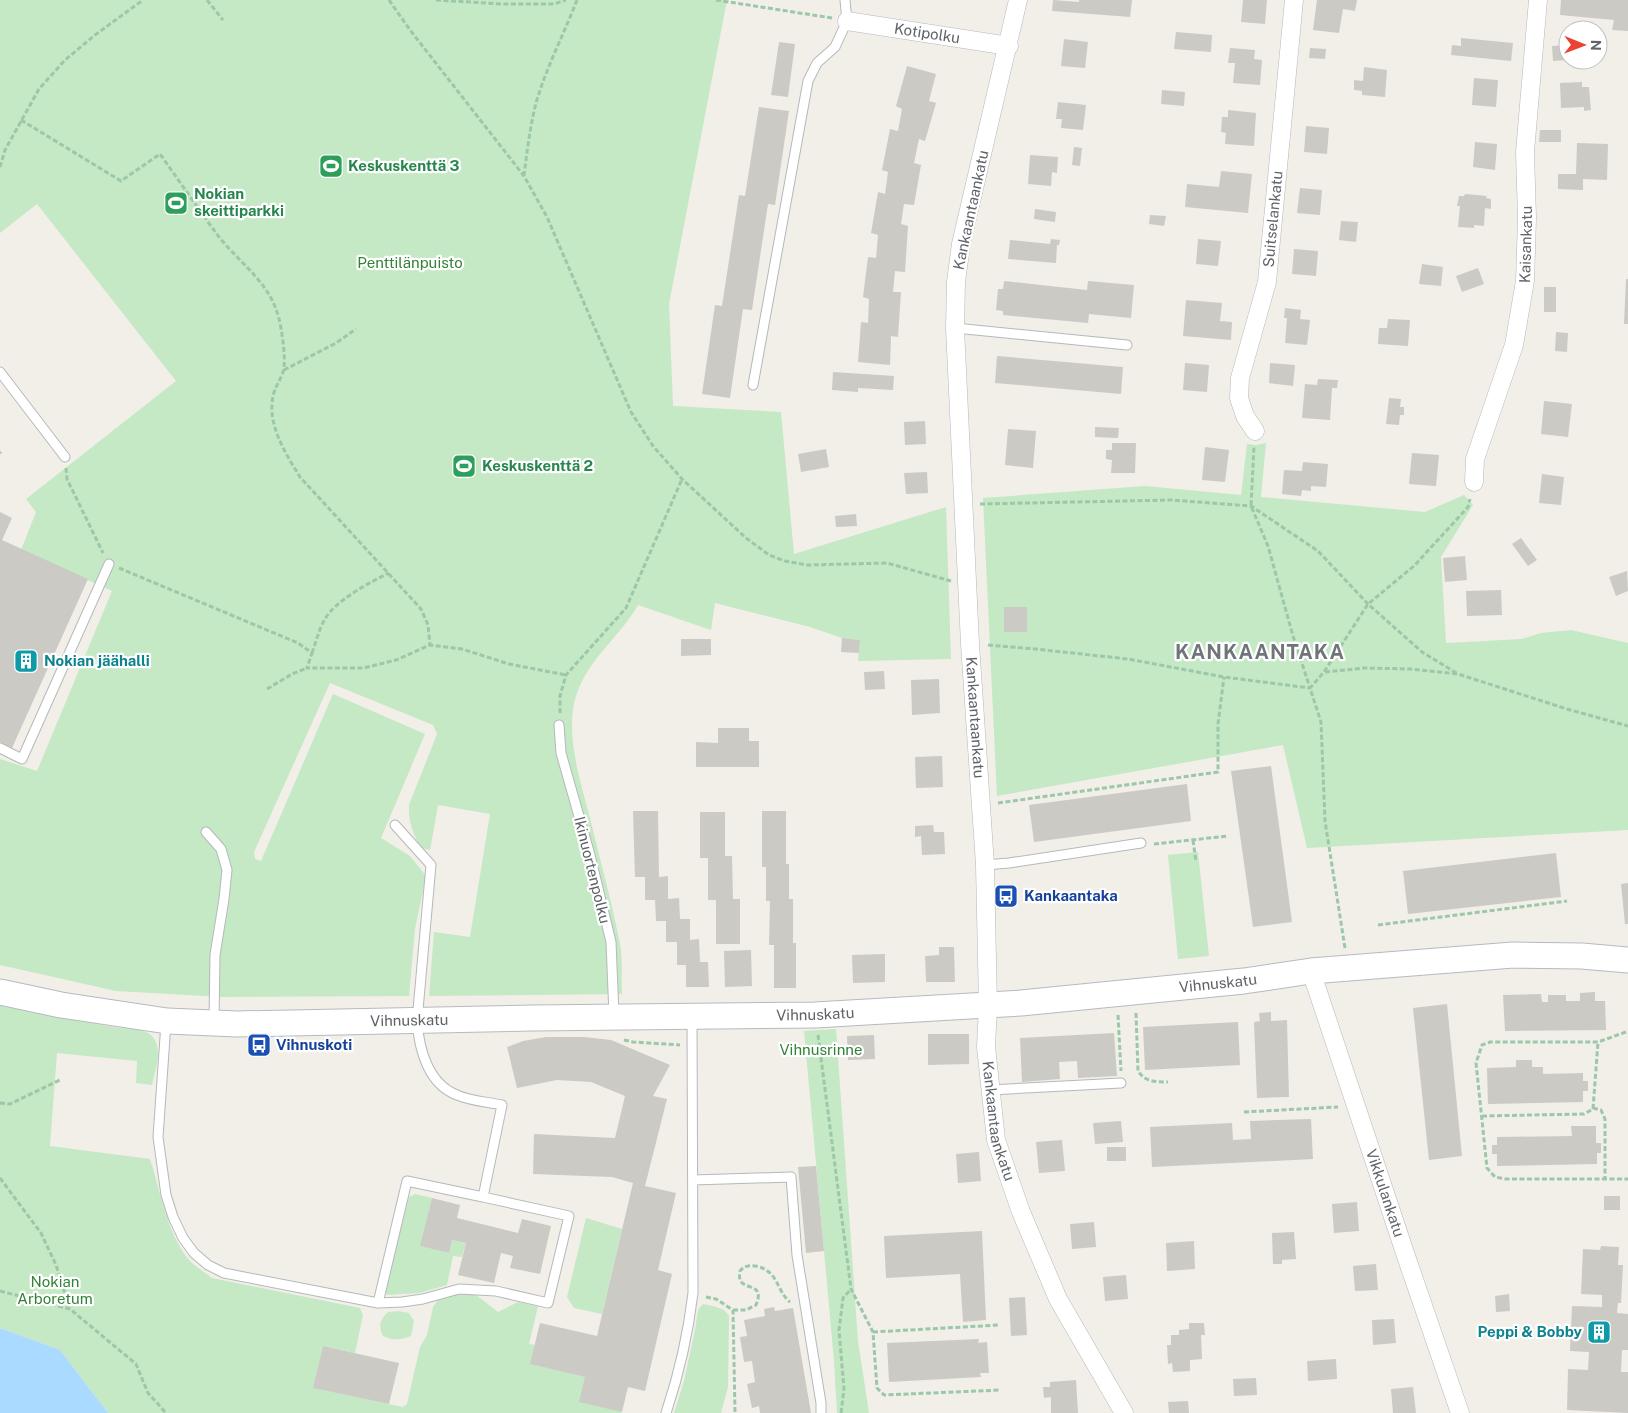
<svg xmlns="http://www.w3.org/2000/svg" width="1628" height="1413" font-family="'Public Sans',sans-serif">
  <style>
    .green { fill: #c5e8c5 }
    .water { fill: #aadaff }
    .building { fill: #cccac5 }
    .lines { fill: none; stroke-linecap: round; stroke-linejoin: round }
    .lane-casing { stroke: #b5b8bc; stroke-width: 11 }
    .street-casing { stroke: #b5b8bc; stroke-width: 19 }
    .secondary-casing { stroke: #b6babf; stroke-width: 27 }
    .path { stroke: #9cc7a9; stroke-width: 3; stroke-dasharray: 5 2.5; stroke-linecap: butt }
    .lane { stroke: #fff; stroke-width: 9 }
    .street { stroke: #fff; stroke-width: 18 }
    .secondary { stroke: #fff; stroke-width: 25 }
    .labels { text-anchor: middle; stroke-width: 4.5; stroke-linejoin: round; paint-order: stroke }
    .street-label { font-size: 15px; fill: #5f6368; stroke: #fff }
    .leisure-label { font-size: 15px; font-weight: bold; fill: #27864d; stroke: #fff; text-anchor: start }
    .park-label { font-size: 15px; fill: #348238; stroke: #fff }
    .culture-label { font-size: 15px; font-weight: bold; fill: #0d838f; stroke: #fff; text-anchor: start }
    .transit-label { font-size: 15px; font-weight: bold; fill: #164399; stroke: #fff; text-anchor: start }
    .district-label { font-size: 20px; font-weight: bold; letter-spacing: 1px; fill: #70757a; stroke: #fff }
  </style>
  <rect width="100%" height="100%" fill="#f1efe8"/>
  <path class="green" d="M0,0H727L669,304L673,406L781,412L794,554L946,507L951,659L858,661L860,640L842,638L810,627L715,603L711,630L638,605C621,635 592,656 579,688C562,726 580,780 590,818C600,860 612,902 620,944C623,960 621,978 622,994L429,996L434,932L470,937L490,814L438,805L430,850L421,848C413,834 408,821 409,805L437,734L433,725L330,683L254,852L255,859L261,861L333,694L425,734L381,838L410,856L426,876L415,929L409,996L223,997L116,991L0,965V759L37,771L112,591L21,550L36,512L26,499L176,381L37,204L0,233Z
    M1266,443L1261,497L1425,512L1464,495L1473,505L1441,557L1446,643L1522,639L1541,633L1571,630L1628,643V830L1307,848L1283,745L997,796L983,498L1145,486L1241,495L1247,444L1256,445Z
    M1198,852L1209,956L1178,959L1168,855Z
    M0,1003C40,1012 80,1022 120,1028C130,1029 146,1029 153,1037C163,1050 155,1071 152,1085L136,1083L137,1061L57,1053L50,1146L150,1159C160,1190 169,1242 193,1264C199,1269 206,1273 212,1278L360,1308L363,1315L355,1353L323,1346L314,1388L403,1407L407,1404L420,1347L427,1335L433,1307L437,1301L460,1293L476,1295L498,1312L518,1302L538,1306L529,1344L535,1345L531,1364L585,1377L622,1413H108L60,1350L0,1328Z
    M836,1029L858,1341L869,1413H837L834,1361L804,1031Z
    M415,1194L432,1198L421,1246L449,1253L452,1240L466,1243L462,1257L453,1256L447,1285L419,1293L387,1295L385,1292L409,1197Z
    M586,1218L622,1229L602,1314L574,1308L567,1297Z
    M703,1304C713,1306 724,1307 729,1316L728,1387L721,1413H674L684,1381L695,1330L698,1310Z
    M399,1311L409,1313L414,1321L411,1336C400,1340 394,1341 383,1336C378,1325 380,1320 388,1312Z"/>
  <path class="water" d="M0,1328L60,1350L108,1413H0Z"/>
  <path class="building" d="M1053,0L1079,2V0H1132L1130,17L1052,11Z
    M1243,0H1267L1265,24L1241,22Z
    M1317,0H1357L1355,11L1343,9L1339,33L1313,30Z
    M1561,0H1628V31L1612,30L1614,20L1560,15Z
    M1176,32L1212,35L1211,52L1174,49Z
    M1461,38L1513,43L1511,61L1451,55L1452,45L1461,46Z
    M1064,39L1088,42L1085,68L1061,66Z
    M779,42L795,44L788,97L771,95Z
    M1568,45V60L1553,61L1552,46Z
    M1230,48L1255,50L1254,59L1262,60L1260,85L1233,83L1235,63H1228Z
    M1310,48L1326,49L1325,59L1309,58Z
    M907,66L936,74L929,101L936,103L925,141L919,139L914,163L921,165L914,205L904,204L901,224L908,226L905,272L895,271L893,292H901L898,337L891,336L890,365L858,362L861,322L868,323L869,299L863,297L868,257L876,258L878,235L871,233L878,192L885,194L888,172L882,170L890,129L898,131L902,109L896,106Z
    M1364,67L1387,70L1385,97L1362,95V91L1354,90V80L1363,81Z
    M1474,78L1498,80L1496,107L1472,105Z
    M1582,82V87H1589L1591,110L1584,111V107L1561,108L1560,83Z
    M1162,90L1185,92L1184,106L1161,104Z
    M1058,102L1086,105L1083,130L1061,128L1062,119H1056Z
    M759,107L789,111L775,205L768,204L752,310L743,309L730,398L702,394L715,305L722,306L739,195L745,196Z
    M1228,110L1256,113L1254,146L1225,144L1226,133L1221,132L1222,117H1228Z
    M1306,126L1329,128L1327,154L1304,152Z
    M1540,130H1561V142H1539Z
    M1475,142L1497,144L1495,170L1473,167Z
    M1577,143L1608,144L1607,180L1583,179V190L1558,189V174H1576Z
    M1074,147L1082,148L1080,166L1072,165Z
    M1030,155L1058,157L1057,173L1052,172L1051,186L1028,184Z
    M1221,171L1252,174L1248,213L1185,207L1187,184L1219,187Z
    M1300,188L1322,190L1320,215L1297,213Z
    M1465,194L1487,196L1486,198L1491,199V209L1485,208L1484,226L1474,225V228L1458,227L1460,206H1457L1459,196H1464Z
    M1035,209L1056,212L1055,222L1034,219Z
    M1150,215L1166,216L1164,226L1149,224Z
    M1341,221L1358,222L1356,242L1339,240Z
    M1051,239L1060,240L1059,245H1057L1056,263L1008,259L1010,240L1050,244Z
    M1198,239L1221,241L1218,266L1196,264Z
    M1294,249L1318,251L1316,276L1292,274Z
    M1422,264L1443,267L1441,286L1419,284Z
    M1478,268L1484,284L1462,292L1456,276Z
    M1626,279H1628V324H1624Z
    M1004,281L1087,290L1088,281L1134,285L1131,318L1089,314L1088,323L1003,315V311L996,310L998,289H1003Z
    M1544,287H1556V312H1544Z
    M1186,300L1222,303L1220,321L1232,322L1231,340L1183,336Z
    M1285,308L1301,310L1300,319L1310,320L1307,345L1285,343L1287,318H1284Z
    M1388,319L1410,320L1408,346L1378,344L1379,328H1387Z
    M1556,332L1568,333L1567,352L1555,351Z
    M997,356L1123,367L1121,394L995,383Z
    M1185,363L1209,365L1207,392L1183,390Z
    M1270,363L1295,365L1293,386L1269,383Z
    M833,372L894,376L893,390L858,388V392L832,390Z
    M1318,379L1338,380L1337,388H1332L1330,420L1302,418L1305,384L1317,385Z
    M1389,398L1401,399L1400,407H1404V415H1400L1399,425L1386,424Z
    M1544,401L1572,404L1568,437L1541,434Z
    M925,421L926,444L905,445L904,422Z
    M1095,427L1119,428L1118,438L1095,437Z
    M1008,429L1036,431L1033,468L1005,465Z
    M1112,443H1136L1135,473H1111L1112,460L1106,459V450H1112Z
    M1205,447L1229,450L1225,482L1202,480Z
    M826,449L829,467L801,472L798,454Z
    M1412,453L1439,455L1436,486L1409,484Z
    M1303,462L1328,464L1326,487L1311,486V491L1302,490L1301,496L1282,494L1284,470L1302,471Z
    M927,472L928,493L906,494L904,473Z
    M1542,474L1564,477L1561,505L1539,503Z
    M0,512L12,518L2,540L88,579L12,748L0,742Z
    M856,514L857,526L836,527L835,516Z
    M1521,538L1537,560L1528,566L1512,544Z
    M1465,556L1467,580L1445,582L1443,558Z
    M1627,571L1628,591L1616,596L1609,577Z
    M1501,590L1502,615L1467,616L1466,591Z
    M1004,607H1027V632H1004Z
    M842,638L860,640L859,653L841,652Z
    M681,639H711V655L681,656Z
    M884,671L885,689L865,690L864,672Z
    M939,679L940,713L912,715L911,680Z
    M718,728H749V741H759V767H696V742L718,743Z
    M942,756L943,787L916,788L915,757Z
    M1271,766L1292,922L1253,927L1231,771Z
    M1187,784L1191,821L1034,842L1029,805Z
    M633,811H658L659,877L668,876V899L679,898L680,919H690V940L699,939L700,962H708L709,987H686V965H677V942H666V921H656L655,900H645V877H635Z
    M762,811H786V864H789V899H793V943H796V988H774V945H769L770,901H766V867H762Z
    M700,812H725V856H732L733,899H740V944H716V900H708V858H700Z
    M933,825L934,832H944L945,854L922,855L921,836L915,837V826Z
    M1556,853L1561,897L1408,914L1403,871Z
    M1628,883V924H1625L1621,884Z
    M939,947H954L955,982H926L925,956L939,955Z
    M751,950L752,986L725,987L724,951Z
    M885,954V982L853,983L852,955Z
    M1595,992V1001H1605L1606,1030L1505,1031L1503,995L1541,994L1542,1002H1548V995H1566V1001H1580V993Z
    M1447,1004L1462,1156L1429,1160L1413,1008Z
    M1271,1012V1021L1287,1020L1289,1097L1257,1098L1254,1022L1260,1021L1259,1013Z
    M1238,1022L1240,1065L1145,1070L1143,1027Z
    M1114,1033L1117,1076L1078,1078L1077,1061L1059,1062L1060,1079L1022,1082L1020,1038Z
    M928,1034H969V1064L928,1065Z
    M874,1035L875,1059L848,1060L847,1036Z
    M546,1037H584L611,1040L670,1065L653,1096L667,1099L645,1186L676,1193L658,1270L672,1274L645,1391L628,1387L622,1412L579,1402L585,1377L530,1364L540,1323L597,1336L633,1183L612,1177L533,1174L534,1134L615,1138L625,1096L591,1082L557,1080L517,1088L507,1047L523,1041Z
    M1516,1060H1532V1067H1543V1074L1583,1073V1081H1588V1091H1583V1102L1488,1104L1487,1068L1516,1067Z
    M1311,1119L1313,1159L1152,1167L1150,1127L1232,1123L1233,1140L1251,1139L1250,1121Z
    M1121,1121L1123,1142L1095,1144L1093,1123Z
    M1571,1126H1596V1143H1601V1153H1597V1164L1497,1166V1154H1492V1145H1497V1137L1572,1136Z
    M1062,1140L1065,1171L1039,1173L1036,1142Z
    M1107,1147H1126V1161H1107Z
    M979,1152L981,1181L958,1183L956,1154Z
    M816,1166L824,1251L806,1253L798,1167Z
    M1604,1196H1620V1210H1604Z
    M432,1198L460,1205L457,1218L518,1233L522,1219L551,1226L540,1274L510,1268L513,1256L501,1253L494,1283L458,1275L466,1243L452,1240L449,1253L420,1246Z
    M1357,1202L1359,1231L1334,1233L1332,1204Z
    M1094,1222L1096,1247L1072,1249L1070,1224Z
    M982,1231L986,1320L963,1322L960,1274L886,1278L884,1236Z
    M1294,1232L1296,1259L1282,1260V1264H1273L1272,1233Z
    M1194,1241L1195,1269L1167,1271L1166,1243Z
    M1601,1246L1619,1247L1618,1265H1623L1621,1303H1618L1617,1313L1628,1314V1350H1622L1621,1372H1628V1413L1567,1410L1568,1369L1588,1370L1589,1352L1570,1351L1572,1306L1602,1307V1295L1581,1294L1583,1249L1600,1250Z
    M1376,1264L1378,1290L1355,1291L1353,1266Z
    M1126,1275L1128,1299L1105,1301L1103,1277Z
    M1509,1294L1510,1311L1496,1312L1495,1296Z
    M1025,1297L1027,1335L1011,1336L1009,1298Z
    M774,1307L775,1311L793,1308L811,1413H760L759,1406L752,1408L747,1384L755,1382L752,1361L744,1362L740,1337L747,1336L744,1320L765,1316L764,1309Z
    M1394,1319L1396,1343L1373,1345L1372,1320Z
    M1189,1323H1204L1205,1335H1201L1202,1359L1190,1360V1371L1173,1372L1172,1363L1168,1364L1167,1345H1171V1335H1179V1330L1189,1329Z
    M979,1339L978,1343L987,1342L989,1373H980L981,1377L889,1382L887,1343Z
    M323,1346L399,1363L389,1404L313,1388Z
    M1336,1359L1337,1379L1308,1381L1307,1361Z
    M1256,1378L1257,1395L1234,1396L1233,1379Z
    M1076,1380L1078,1413H1051V1397L1044,1398L1043,1387H1050V1382Z
    M1413,1387L1416,1413H1393L1391,1389Z
    M1188,1401L1189,1413H1169L1168,1402Z"/>
  <g class="lines">
    <g class="lane-casing">
      <path id="lane" d="M955,328L1127,345
        M0,372L65,457
        M753,385L808,81L817,63L835,47L847,21L845,0
        M559,725L561,753L590,855L611,942L614,1015
        M0,748L22,759L109,564
        M206,832L221,849L227,870L224,899L215,955L214,1022
        M985,865L1009,863L1141,843
        M166,1023L158,1137L166,1195L173,1217L183,1238L194,1253L208,1265L224,1273L378,1303L402,1302L423,1299L459,1289L496,1291L548,1303L569,1216L483,1197L502,1105C488,1102 470,1101 457,1095C428,1084 419,1049 417,1021L431,865L395,825
        M990,1090L1121,1083
        M693,1180L791,1177L797,1255L821,1403V1413
        M378,1303L407,1181L483,1197
        M666,1413C679,1374 688,1335 693,1293L692,1017"/>
    </g>
    <g class="street-casing">
      <g id="street">
        <path id="s1" d="M1018,0L961,244L956,282L955,328L970,644L985,865L988,1006L986,1047L996,1140L1021,1212L1058,1299L1124,1413"/>
        <path id="s2" d="M847,21L1009,46"/>
        <path id="s3" d="M1255,431L1245,416L1239,398L1240,378L1267,282L1294,0"/>
        <path id="s4" d="M1474,482L1475,459L1514,345L1525,281L1527,218L1525,152L1538,0"/>
        <path id="s5" d="M1311,971L1407,1259L1460,1413"/>
      </g>
    </g>
    <g class="secondary-casing">
      <g id="secondary">
        <path id="s6" d="M0,992L61,1005L167,1021L237,1024L533,1018L815,1015L1021,1003L1244,981L1311,971L1513,955L1582,956L1628,960"/>
      </g>
    </g>
    <path class="path" d="M207,0L223,20
      M389,0L410,30L524,176L547,217L631,412L653,446L682,479L746,538L769,555L785,561L807,565L887,563L951,581
      M436,0L502,4H554L566,0
      M716,0L832,18
      M21,120L121,181L160,154C180,182 199,210 219,237C239,262 267,281 277,312C281,322 287,362 283,372C279,384 273,388 272,404C270,429 287,456 300,477L421,609L428,625L430,645
      M0,167L5,150L39,89L65,60L95,35L143,0
      M524,176C527,151 530,127 536,103C546,68 564,34 577,0
      M284,370L336,343L356,329
      M0,453L1,452
      M66,468L67,479L103,553
      M980,504L1171,500L1251,506L1318,551L1368,604L1422,652L1458,674
      M119,568L298,643L312,653L307,668H364L396,660L430,645L462,649L509,664L566,675
      M988,645L1035,649L1128,659L1224,677L1310,688L1293,636L1268,546L1251,506L1254,447
      M312,653C316,642 319,629 325,619C335,601 370,582 389,573
      M1325,672L1364,668L1410,669L1458,674L1567,709L1628,726
      M267,689L292,674L307,668
      M560,713V696L566,675L626,608L682,479
      M998,803L1218,772V724L1224,677
      M1193,840L1196,862
      M1154,844L1228,836
      M1378,925L1567,901
      M1345,948L1325,821L1321,722L1310,688L1324,672L1368,604L1414,566L1468,507L1470,499
      M1136,1013L1138,1071C1145,1082 1156,1082 1168,1082
      M1118,1015L1121,1071
      M1626,1032L1598,1042H1490L1482,1045L1476,1063L1487,1168L1495,1177L1506,1179H1628
      M818,1035L851,1289L873,1332L877,1388L884,1395L1001,1390
      M624,1040L633,1042L680,1045
      M0,1103L10,1104L60,1080
      M1593,1108L1601,1110L1605,1119V1178
      M1244,1112L1338,1107
      M1482,1116L1584,1114L1593,1109L1598,1042
      M0,1178L41,1233L56,1265L70,1309
      M0,1291L70,1309L136,1364L148,1393L166,1413
      M706,1297L716,1299L733,1310L735,1413
      M733,1310H746L756,1305C767,1278 735,1295 740,1271C744,1266 749,1265 755,1266C779,1270 776,1291 790,1302
      M873,1332L999,1325
      M841,1413L844,1389L839,1330L843,1298L851,1289"/>
    <use href="#lane" class="lane"/>
    <use href="#street" class="street"/>
    <use href="#secondary" class="secondary"/>
  </g>
  <defs>
    <g id="stadium-square" transform="scale(1.25)"><rect x="-9" y="-9" width="18" height="18" rx="4" fill="#2e9e5b" stroke="#fff"/><path d="M0-5a6.5 5 0 1 0 0 10a6.5 5 0 1 0 0-10ZM-3.5-1.8h7v3.6h-7Z" fill="#fff"/></g>
    <g id="building-square" transform="scale(1.25)"><rect x="-9" y="-9" width="18" height="18" rx="4" fill="#0f9aa8" stroke="#fff"/><path d="M-4-6H4V6H1V3H-1V6H-4ZM-2.5-4.3h1.7v1.8h-1.7ZM.8-4.3h1.7v1.8H.8ZM-2.5-1h1.7V.8h-1.7ZM.8-1h1.7V.8H.8Z" fill="#fff"/></g>
    <g id="bus-square" transform="scale(1.25)"><rect x="-9" y="-9" width="18" height="18" rx="4" fill="#1a4fb4" stroke="#fff"/><path d="M-5-6H5V4H4V6H2V4H-2V6H-4V4H-5ZM-3.5-4V0h7V-4ZM-3.5 1.2v1.5H-2V1.2ZM2 1.2v1.5H3.5V1.2Z" fill="#fff"/></g>
  </defs>
  <g fill-rule="evenodd">
    <use href="#stadium-square" x="331" y="166"/>
    <use href="#stadium-square" x="176" y="203"/>
    <use href="#stadium-square" x="464" y="466"/>
    <use href="#building-square" x="26" y="661"/>
    <use href="#bus-square" x="1006" y="896"/>
    <use href="#bus-square" x="259" y="1045"/>
    <use href="#building-square" x="1599" y="1332"/>
  </g>
  <g class="labels">
    <g class="street-label">
      <text dy="5" stroke="none"><textPath href="#s2" startOffset="81">Kotipolku</textPath></text>
      <text transform="translate(971 210) rotate(-78)" y="5">Kankaantaankatu</text>
      <text dy="5" stroke="none"><textPath href="#s3" startOffset="220">Suitselankatu</textPath></text>
      <text dy="5" stroke="none"><textPath href="#s4" startOffset="245">Kaisankatu</textPath></text>
      <text dy="5" stroke="none"><textPath href="#s1" startOffset="725">Kankaantaankatu</textPath></text>
      <text transform="translate(592 870) rotate(76)" y="5">Ikinuortenpolku</text>
      <text dy="5" stroke="none"><textPath href="#s6" startOffset="1222">Vihnuskatu</textPath></text>
      <text dy="5" stroke="none"><textPath href="#s6" startOffset="818">Vihnuskatu</textPath></text>
      <text dy="5" stroke="none"><textPath href="#s6" startOffset="412">Vihnuskatu</textPath></text>
      <text dy="5" stroke="none"><textPath href="#s1" startOffset="1130">Kankaantaankatu</textPath></text>
      <text dy="5" stroke="none"><textPath href="#s5" startOffset="234">Vikkulankatu</textPath></text>
    </g>
    <g class="leisure-label">
      <text x="348" y="171">Keskuskenttä 3</text>
      <text x="194" y="199">Nokian<tspan x="194" dy="17">skeittiparkki</tspan></text>
      <text x="482" y="471">Keskuskenttä 2</text>
    </g>
    <g class="park-label">
      <text x="410" y="268">Penttilänpuisto</text>
      <text x="821" y="1055">Vihnusrinne</text>
      <text x="55" y="1287">Nokian<tspan x="55" dy="17">Arboretum</tspan></text>
    </g>
    <g class="culture-label">
      <text x="44" y="666">Nokian jäähalli</text>
      <text x="1582" y="1337" text-anchor="end">Peppi &amp; Bobby</text>
    </g>
    <g class="transit-label">
      <text x="1024" y="901">Kankaantaka</text>
      <text x="276" y="1050">Vihnuskoti</text>
    </g>
    <g class="district-label">
      <text x="1260" y="659">KANKAANTAKA</text>
    </g>
  </g>
  <g transform="translate(1583 45) rotate(91)"><circle r="24" fill="#ffffff" stroke="#bfc1c3"/>
  <path d="M0-4L9 19L0 12L-9 19Z" fill="#ea4335"/>
  <text y="-8" font-size="14" font-weight="bold" text-anchor="middle" fill="#5f6368">N</text>
  </g>
</svg>
